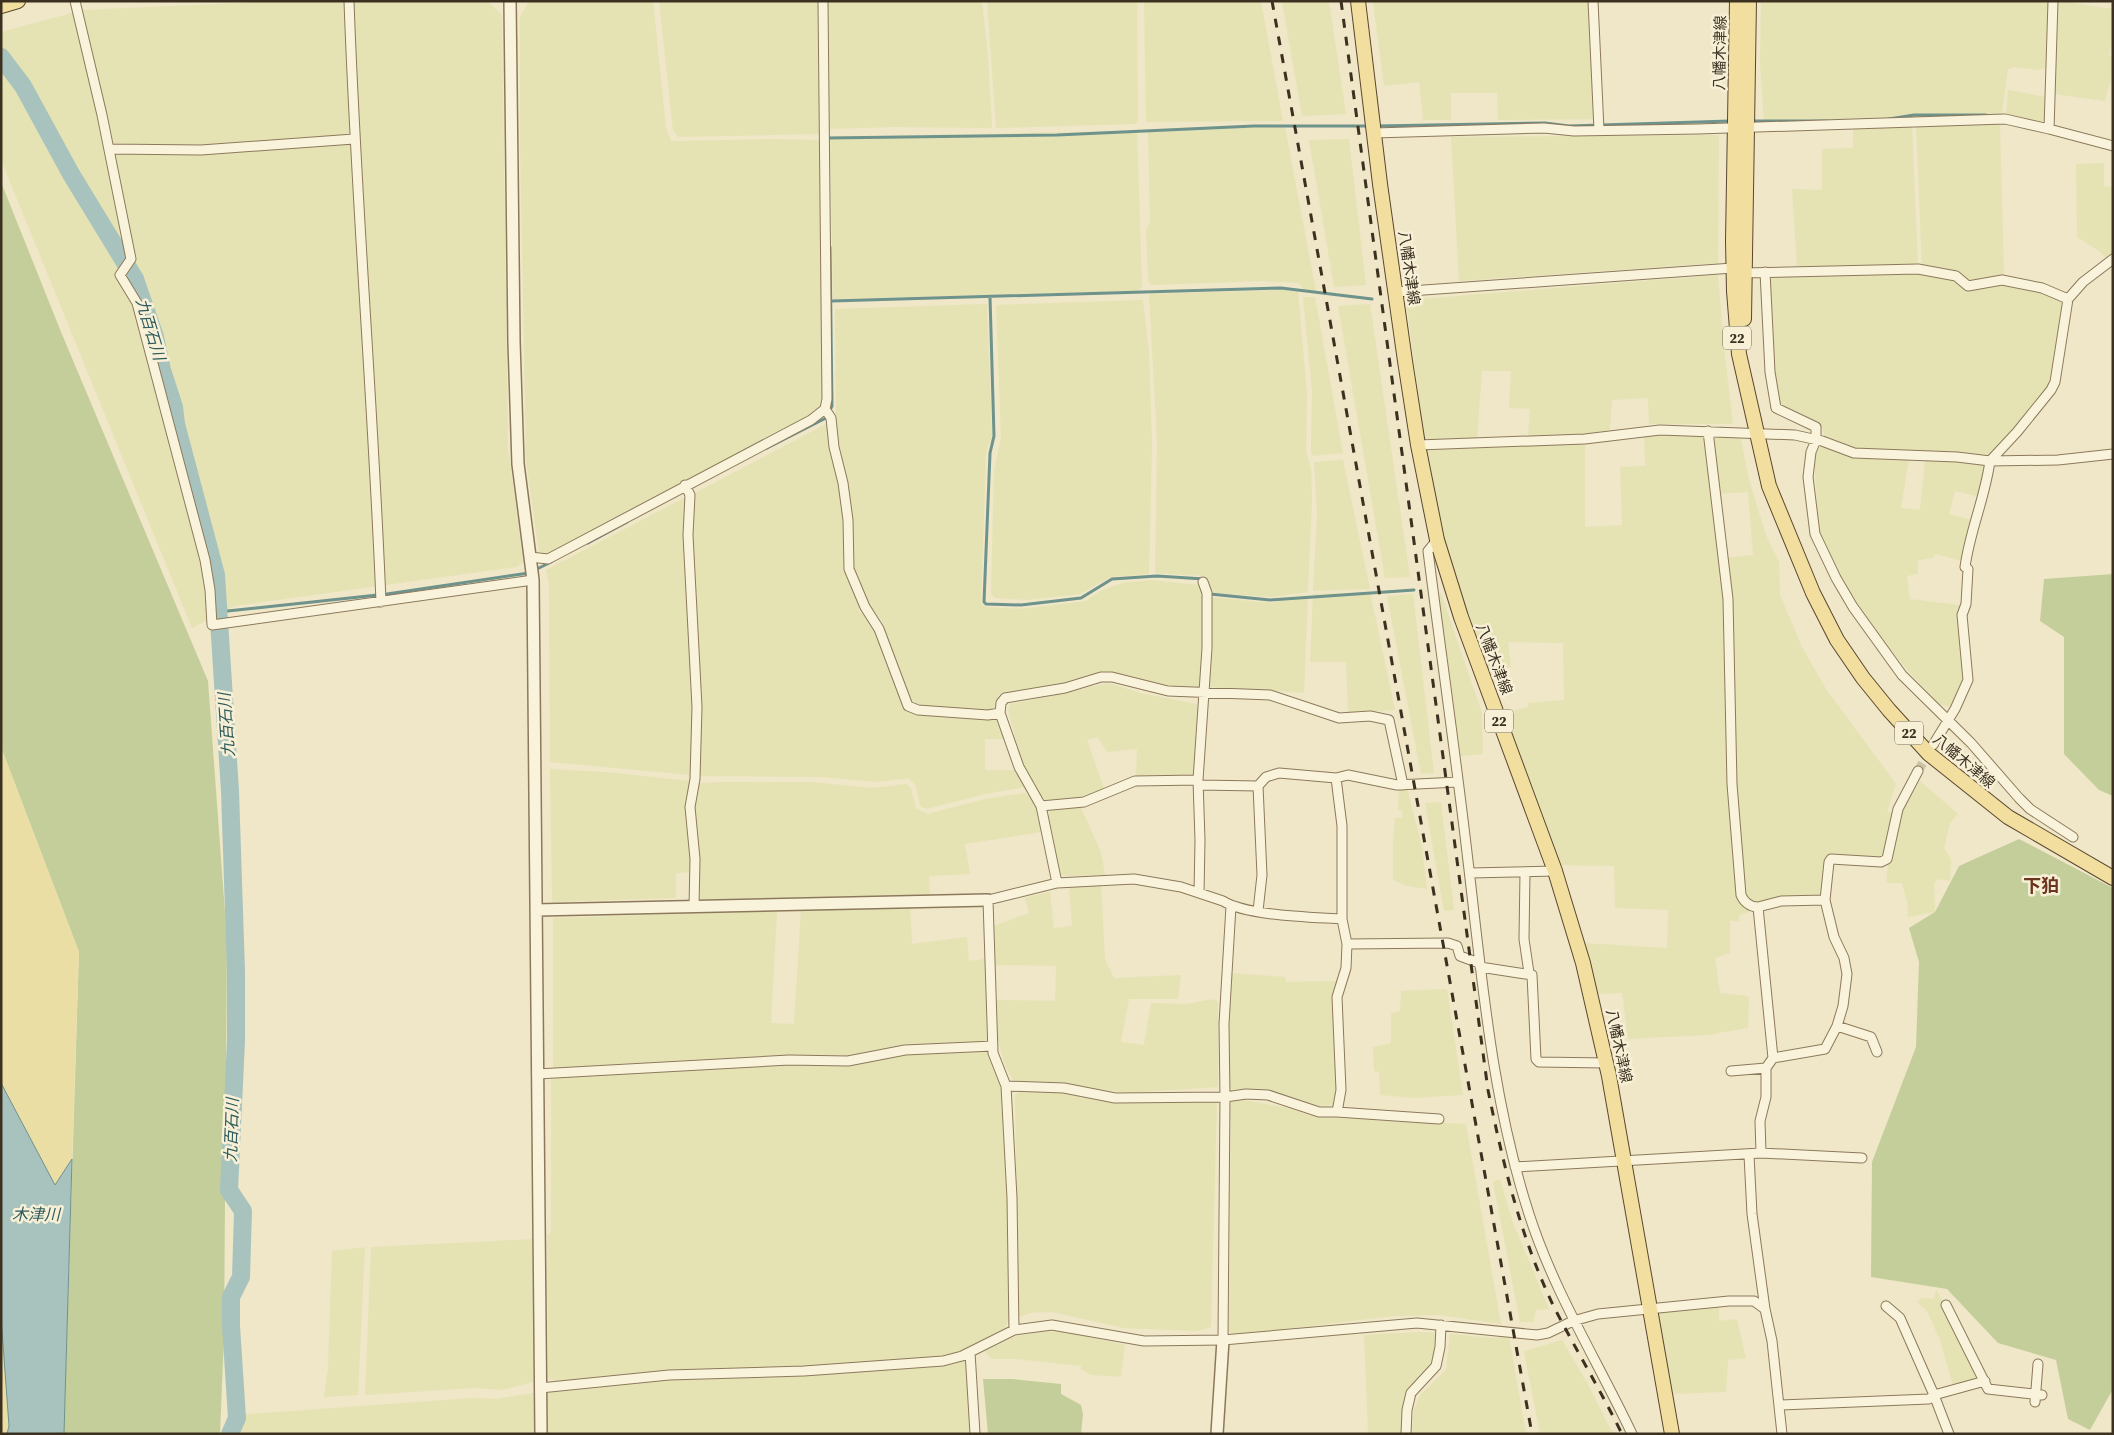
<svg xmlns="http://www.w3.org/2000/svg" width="2114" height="1435" font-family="'Source Serif 4','Noto Sans JP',serif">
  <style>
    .farmland { fill: #e5e2b4 }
    .green { fill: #c4ce9a }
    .sand { fill: #ebdea4 }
    .water { fill: #a8c3be; stroke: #6e928c }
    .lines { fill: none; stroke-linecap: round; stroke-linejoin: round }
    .stream { stroke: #6e928c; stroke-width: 3 }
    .river { stroke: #a8c3be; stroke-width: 18 }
    .minor-tunnel { stroke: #cbc2a6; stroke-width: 9; stroke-dasharray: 9 4.5; stroke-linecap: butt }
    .minor-casing { stroke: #8c795c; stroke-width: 11 }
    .tertiary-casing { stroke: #8c795c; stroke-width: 14 }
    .primary-casing { stroke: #5a4730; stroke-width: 16 }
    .minor { stroke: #faf3db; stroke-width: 9 }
    .tertiary { stroke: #faf3db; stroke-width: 11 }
    .primary { stroke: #f2df9f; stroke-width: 14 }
    .rail { stroke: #3c3020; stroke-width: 3; stroke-dasharray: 9 9; stroke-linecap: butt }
    .labels { text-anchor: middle; stroke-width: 5; stroke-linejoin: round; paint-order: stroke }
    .shield { fill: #f7f0d7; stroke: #746a57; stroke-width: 1 }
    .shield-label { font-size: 14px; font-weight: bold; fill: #3c3020 }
    .street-label { font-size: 15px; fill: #3c3020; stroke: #f7f0d7 }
    .water-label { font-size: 16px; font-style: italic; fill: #2f5b5c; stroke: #f7f0d7 }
    .quarter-label { font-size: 18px; font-weight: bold; fill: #6a341e; stroke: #f7f0d7 }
  </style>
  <rect width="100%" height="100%" fill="#efe7c7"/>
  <path class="farmland" d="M286,1H487L502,15L508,448L523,562L516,567L234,606L192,628L1,160V32L83,10Z
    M529,1H653L666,128L671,141L772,139L818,140L821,143L825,406L807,420L550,555L539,552L526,460L520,142V17Z
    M659,1H819V134L678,137L673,131Z
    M826,1H982L988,55L992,128L894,127L828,129Z
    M987,1H1137L1138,122L1135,124L996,128Z
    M1144,1H1261L1283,121L1146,122Z
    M1329,1L1346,114L1302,116L1282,2Z
    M1593,1L1598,119L1498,120L1497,93H1451V120H1423L1419,82L1384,86L1373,2Z
    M1761,1H2049L2045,68L2038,70L2014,67L2008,69L2002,112L1999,115L1788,122L1781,120L1764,123L1760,63Z
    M2059,1L2113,9V33L2109,56L2113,58V71L2105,101L2054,94L2055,28Z
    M2008,90L2046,97L2044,120L2041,123L2006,114Z
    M2000,123L2004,279L1968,284L1922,267L1916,125Z
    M1912,125L1918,265L1914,267L1873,265L1853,270L1797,268L1792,189L1822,190V149L1853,148V127Z
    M1285,127L1316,291L1304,290L1299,283L1263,281L1151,285L1148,281L1146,231L1150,222L1148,130Z
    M1137,131L1142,285L1139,291L833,299L830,137Z
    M1719,135L1718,263L1459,281L1451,137Z
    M1349,139L1366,285L1334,287L1309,140Z
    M2104,163V186L2113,187V256L2108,260L2099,251L2077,237L2076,164Z
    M1919,271L1925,275L1954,278L1966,288L1998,282L2039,290L2065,301L2051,385L1994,456L1983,457L1881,453L1844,448L1825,437L1820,423L1784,406L1778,401L1774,392L1773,327L1768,279L1771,276Z
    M1718,275L1724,348L1733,424H1649L1648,398L1612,400L1610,430L1580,435L1528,437L1530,409L1509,408L1511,371H1482L1477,439L1424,440L1406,300Z
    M1282,290L1298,291L1307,394L1306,451L1311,468L1312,499L1308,592L1272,597L1211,593L1208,580L1204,576L1155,573L1157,442L1149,294Z
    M1303,297H1315L1343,453L1312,456L1311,451L1312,392Z
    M1143,300L1149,352L1152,443L1149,574L1111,577L1080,594L1026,600L995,598L991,594L994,471L1001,437L996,305Z
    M987,304L992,435L986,453L981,604L986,607L1021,609L1086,601L1100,591L1123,583L1151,580L1199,585L1205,597L1201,688L1173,687L1107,671L1057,684L999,694L997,705L990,711L919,706L911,700L900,677L882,622L870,606L852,567L850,501L836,426L835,309Z
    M1370,304L1410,577L1385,578L1338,306Z
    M826,424L844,515V569L852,580L859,598V612L873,619L904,699L920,713L999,719L1005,739H985V770H1014L1025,787L985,794L926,809L920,805L916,786L909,778L878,782L821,777L698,776L702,706L692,549L693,494Z
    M1644,433L1704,434L1725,600L1729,781L1746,907L1750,912L1739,915V921H1730V953L1715,958L1720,993L1748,996L1749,1000L1748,1028L1707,1035L1628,1039L1622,993L1597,994L1583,943L1667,948L1668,910L1615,908L1614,866L1559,865L1502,713L1528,707V703L1564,700L1563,643L1508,642L1511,667L1487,672L1455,584L1422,448L1585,441V527L1622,525L1620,467L1645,466Z
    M1710,434L1740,435L1749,480L1766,535L1779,562L1780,595L1802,647L1826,689L1896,784L1887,812L1894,813L1883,860L1833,855L1824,897L1753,904L1747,898L1744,889L1735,807L1725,558L1753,555L1748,492L1717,494Z
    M1820,446L1842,452L1909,459L1901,508L1920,510L1925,460L1988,463L1980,497L1955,491L1949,514L1972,520L1963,561L1935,554L1933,558L1918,560V574L1907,576L1910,599L1960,605L1963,607L1966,680L1953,708L1939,704L1907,670L1871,625L1840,575L1819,532L1814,457Z
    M1343,460L1370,589L1313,591L1317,512L1314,462Z
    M686,497L695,699L690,775L550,762L549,586L546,570Z
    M1370,592L1395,710L1348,713L1346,662H1310L1313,594Z
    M1441,593L1482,713L1483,754L1460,756L1437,594Z
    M1413,594L1434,773L1421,774L1387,596Z
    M1308,595L1304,693L1209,687L1210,597L1271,603Z
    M1109,683L1140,693L1197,704L1198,744L1192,778H1136L1137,749L1107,752L1098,737L1087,740L1105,791L1084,799L1051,803L1044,800L1022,763L1008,710L1011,704Z
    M550,769L605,772L690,781L693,785L695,872L676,873V898L552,902Z
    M1920,781L1958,814L1950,823L1944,848L1951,859L1950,881L1937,879L1934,884L1935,912L1908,917L1907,902L1902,883H1886L1888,864L1900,811Z
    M726,782H811L872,788L906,784L911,788L916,808L928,814L985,799L1024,793L1032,798L1036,806L1041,832L965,844L970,874L929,876L930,896L700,899L694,807L698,787L700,783Z
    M1407,788L1422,847L1427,889L1407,886L1393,880V845L1395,818H1403L1402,811L1398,809L1399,789Z
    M1441,802L1454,910L1444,911L1425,803Z
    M1080,806L1101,852L1105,875L1064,876L1060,873L1048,815L1052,809Z
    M1101,884L1105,959L1114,978L1181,975L1178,999H1129L1121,1042L1144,1045L1151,1003L1187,1004L1214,999L1218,1002V1087L1128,1093L1050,1083L1015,1084L1004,1063L997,1036L996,1000L1055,1001L1056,966L995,965L994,926L1029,913L1025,898L1050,892L1054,928L1072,926L1069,885Z
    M910,908L912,944L967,937L969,961L985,959L987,1045L848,1059L768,1057L686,1060L566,1070L553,1069V918L777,911L771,1023L794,1024L801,911Z
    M1229,973L1285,977L1286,982L1337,981L1332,1000L1337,1085L1333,1105L1307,1107L1272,1092L1230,1089L1226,1019Z
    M1447,989L1463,1095L1416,1098L1380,1095L1379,1072L1374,1071L1373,1047L1391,1043V1014L1400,1011L1401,991Z
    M988,1051L1004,1089L1009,1276L1008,1320L1005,1328L961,1351L940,1357L787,1367L649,1372L558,1382L548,1378L547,1236L551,1232V1077L906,1054Z
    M1019,1092L1062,1093L1117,1103L1217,1099L1211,1327L1197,1331L1124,1328L1052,1312L1030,1313L1015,1319L1017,1210L1015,1095Z
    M1231,1098L1289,1108L1311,1116L1466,1124L1501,1324L1439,1315L1394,1316L1233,1335L1229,1332Z
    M1500,1179L1513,1223L1549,1309L1536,1310L1533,1322H1520L1493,1182Z
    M535,1239L537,1381L502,1390L475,1388L365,1395L371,1247Z
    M365,1247L358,1395L324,1397L328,1368L332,1251Z
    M1936,1289L1981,1377L1953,1386L1940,1340L1927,1311L1917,1302L1921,1298L1934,1299Z
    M1719,1306V1321L1737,1319L1746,1358L1728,1360L1726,1392L1669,1394L1655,1314L1659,1311Z
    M1049,1331L1065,1332L1125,1345L1121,1377L1091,1375L1081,1369V1366L1015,1359H992L985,1351L1017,1336Z
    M1419,1332L1443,1333L1442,1353L1413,1394L1406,1434H1368L1364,1335Z
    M1450,1334L1493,1338L1509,1336L1526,1434H1412L1414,1409L1421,1394L1446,1370Z
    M1562,1340L1590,1388L1613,1434H1540L1524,1351Z
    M968,1359L972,1434H546V1393L669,1380L804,1376L934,1367L954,1364Z
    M533,1393L535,1394L536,1434H231L235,1415L473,1398L495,1399Z"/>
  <path class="green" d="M1,182L61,332L208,681L227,940L224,1335L220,1434H64L79,952L1,747Z
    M2113,574V796L2099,790L2064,754V637L2040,621L2044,579Z
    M2019,839L2113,888V1389L2090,1430L2068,1419L2056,1360L1998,1343L1947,1289L1871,1277L1872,1162L1916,1047L1919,962L1909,928L1935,912L1959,866Z
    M983,1379H1012L1061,1384V1394L1081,1405L1083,1414L1081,1434H988Z"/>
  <path class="sand" d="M1,747L79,952L72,1159L55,1185L1,1083Z
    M1,1317L9,1426L7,1434H1Z"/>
  <path class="water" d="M1,1083L55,1185L72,1159L64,1434H7L9,1426L1,1317Z"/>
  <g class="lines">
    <path class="stream" d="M1889,119L1914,115H1986
      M1752,121H1828
      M1377,126L1545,123L1569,126L1730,121
      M827,138L1057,135L1254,126H1368
      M990,297L994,436L990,453L984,602L986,604L1021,605L1081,598L1112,579L1157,576L1204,579
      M832,301L1281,288L1372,299
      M767,448L826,418L832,406L830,247
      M588,543L627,522
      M535,570L551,562
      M1209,592L1210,594L1270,600L1414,590
      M218,612L387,594L529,573"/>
    <path class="river" d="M1,57L23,86L71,174L135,279L155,337L162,370L174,407L176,424L216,575L230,791L236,971V1041L229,1190L243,1211L241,1277L231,1297V1326L237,1418L230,1434"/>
    <path class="minor-tunnel" d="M1918,771L1930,750"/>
    <g class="minor-casing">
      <path id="minor" d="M75,1L102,115L131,259L120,275L137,303L205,560L210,590L212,625L533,580
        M349,1C356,202 373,401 381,602
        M823,1L827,399L825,409L831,418L834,447L843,483L848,520L849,569L865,607L879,629L908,706L918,710L988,715L1000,713L1019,767L1041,806L1057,883L988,900L993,1053L1006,1086L1012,1198L1014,1330L1052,1325L1144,1341L1223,1340
        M1593,1L1599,130
        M2053,1L2049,129L2113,146
        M1374,133L1544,128L1574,131L1698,129L2005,119L2049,129
        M109,149L201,150L354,139
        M1765,272L1770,372L1776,408L1816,427V440L1811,452L1808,477L1815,534L1836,578L1853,607L1902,675L1971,743L2019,798L2030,809L2073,837
        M1743,273L1918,269L1956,276L1968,286L2002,280L2042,288L2068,299
        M1396,292L1733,268
        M1708,431L1728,599L1732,784L1741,895C1744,902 1750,907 1758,907L1773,1058L1766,1068V1097L1760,1121L1761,1153
        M1418,445L1585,439L1660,430L1795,435L1822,441L1854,453L1957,457L1990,461C1985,498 1970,530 1965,567L1968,569L1966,604L1962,615L1968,680L1955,709L1933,745
        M1990,461L2017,432L2051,390L2055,382L2068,299L2083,282L2113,259
        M1990,461L2058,460L2113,454
        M685,485L690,495L688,535L697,707L695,779L690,807L695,859L694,907
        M1437,540L1428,551C1441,654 1456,757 1468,861C1482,979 1492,1100 1529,1214C1554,1292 1597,1360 1632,1434
        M530,557L548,559L811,420L825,409
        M1000,713L1001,703L1005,698L1065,688L1101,677H1112L1168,691L1270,695L1339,718L1370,716L1389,720L1403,785
        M1336,778L1348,775L1397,785L1458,782
        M1199,785L1258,786L1266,777L1279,773L1336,778L1342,826V919
        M1041,806L1084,802L1135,781L1198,780
        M1525,872L1524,939L1529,973
        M1470,873L1555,871
        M1057,883L1134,879L1181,887L1223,901C1247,916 1312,917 1342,919L1347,944L1448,943L1457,946L1460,956L1479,963
        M1199,893L1200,840L1198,780L1207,648V593L1203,582
        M1231,906L1224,1024L1225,1097L1223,1340L1417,1323L1537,1335L1548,1333L1573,1321L1598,1314L1729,1301H1754L1765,1309
        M1758,907L1781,901L1825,900L1829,862L1831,859L1881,862L1887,859L1898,809L1918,771
        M1258,911L1262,875L1258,786
        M1480,967L1532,975L1536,1059L1539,1062L1606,1063
        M1837,1026L1871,1037L1877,1052
        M1773,1058L1825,1049L1837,1026L1843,1006L1847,974L1844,958L1834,937L1825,900
        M1731,1071L1766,1068
        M537,1074L789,1060L848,1061L905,1050L993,1046
        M1006,1086L1064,1088L1115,1098L1225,1097L1246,1094L1268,1095L1319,1112H1337L1341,1090L1337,997L1346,968L1347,944
        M1337,1112L1439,1119
        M1749,1155L1752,1214L1765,1309L1772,1341L1782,1434
        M1515,1167L1761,1153L1862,1158
        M1946,1305L1988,1389L2042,1395
        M1886,1306L1900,1318L1934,1395L1985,1381
        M970,1352L975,1434
        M540,1388L669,1375L804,1371L943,1361L962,1356L1014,1330
        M2035,1402L2038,1364
        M1781,1405L1929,1399L1934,1395L1949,1434
        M1406,1434L1407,1410L1411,1393L1436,1366L1440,1347L1441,1325"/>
    </g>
    <g class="tertiary-casing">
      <path id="tertiary" d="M510,1L514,342L518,464L533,580L541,1434
        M536,910L988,900
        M1217,1434L1223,1340"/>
    </g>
    <g class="primary-casing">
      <path id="primary" d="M1358,1L1380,184L1405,361L1418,445L1437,540L1461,617L1555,871L1583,963L1609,1076L1672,1434
        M1737,1L1733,241L1734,291L1739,354L1769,486L1813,593L1837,640L1863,678L1889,710L1929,754L2008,817L2113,878
        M1,6L18,1
        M1744,319L1749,1"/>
    </g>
    <use href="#minor" class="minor"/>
    <use href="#tertiary" class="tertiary"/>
    <use href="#primary" class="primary"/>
    <path class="rail" d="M1272,1L1532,1434
      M1341,1L1488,1090C1503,1164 1521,1239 1554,1307C1576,1350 1601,1391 1622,1434"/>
  </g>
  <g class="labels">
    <g class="shield">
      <rect x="1723" y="326.5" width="28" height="23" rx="4"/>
      <rect x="1485" y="709.5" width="28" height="23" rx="4"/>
      <rect x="1895" y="721.5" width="28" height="23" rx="4"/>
    </g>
    <g class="shield-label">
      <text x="1737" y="343">22</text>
      <text x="1499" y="726">22</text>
      <text x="1909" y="738">22</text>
    </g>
    <g class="street-label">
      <text transform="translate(1720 53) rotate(-89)" y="5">八幡木津線</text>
      <text transform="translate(1409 268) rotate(82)" y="5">八幡木津線</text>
      <text transform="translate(1494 659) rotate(69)" y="5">八幡木津線</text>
      <text transform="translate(1964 761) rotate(40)" y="5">八幡木津線</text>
      <text transform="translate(1619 1046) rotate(78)" y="5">八幡木津線</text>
    </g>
    <g class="water-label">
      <text transform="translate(151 329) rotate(73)" y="6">九百石川</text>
      <text transform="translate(226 725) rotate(-94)" y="6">九百石川</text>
      <text transform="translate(231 1130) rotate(-88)" y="6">九百石川</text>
      <text x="36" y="1220">木津川</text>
    </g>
    <g class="quarter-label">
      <text x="2041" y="892">下狛</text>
    </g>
  </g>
  <rect width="2114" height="1435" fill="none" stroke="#3c3020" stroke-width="5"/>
</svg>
